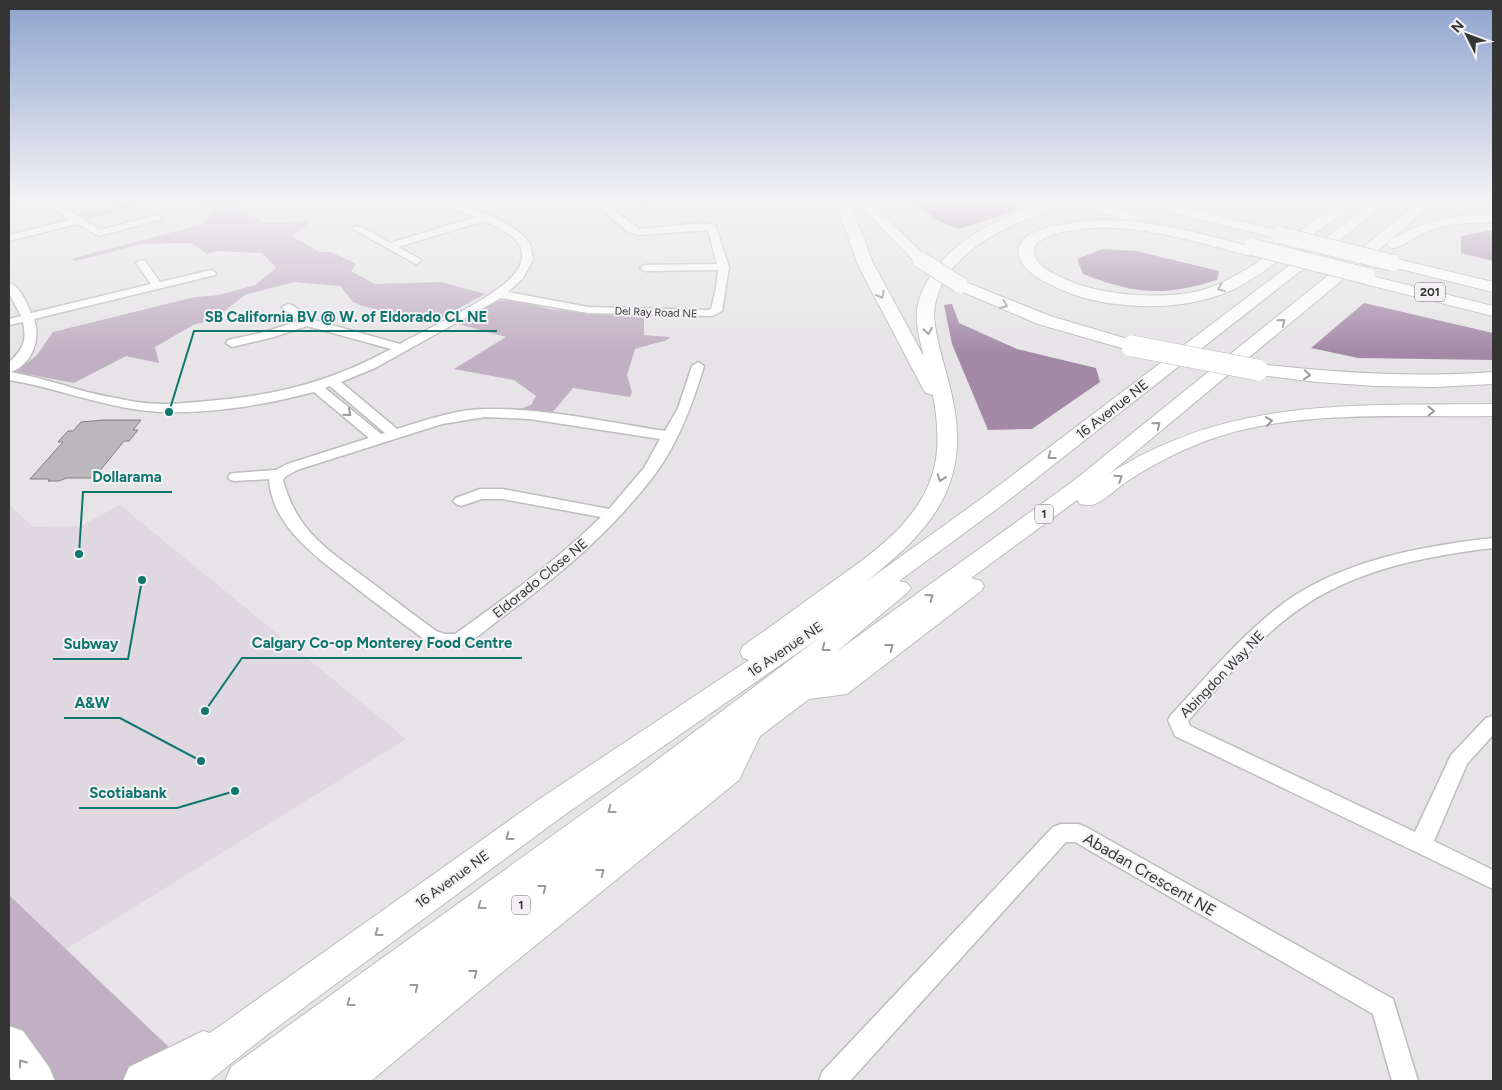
<svg xmlns="http://www.w3.org/2000/svg" width="1502" height="1090" font-family="Figtree,sans-serif">
  <style>
    .built { fill: #e0d8e1 }
    .green { fill: #c1afc3 }
    .water { fill: #a489a7 }
    .building { fill: #bab8bb; stroke: #807e80 }
    .lines { fill: none; stroke-linecap: round; stroke-linejoin: round }
    .minor-casing { stroke: #bebcbe; stroke-width: 3 }
    .highway-casing { stroke: #bebcbe; stroke-width: 2 }
    .minor { fill: #fff; fill-rule: evenodd }
    .highway { fill: #fff; fill-rule: evenodd }
    .highway-bridge-far1-casing { stroke: #bebcbe; stroke-width: 18; stroke-linecap: butt }
    .highway-bridge-casing { stroke: #bebcbe; stroke-width: 22; stroke-linecap: butt }
    .highway-bridge-far1 { stroke: #fff; stroke-width: 16 }
    .highway-bridge { stroke: #fff; stroke-width: 21 }
    .oneway { stroke: #9a9a9a }
    .labels { text-anchor: middle; stroke-width: 4; stroke-linejoin: round; paint-order: stroke }
    .far-street-label { font-size: 11px; fill: #353536; stroke: #f3f1f4 }
    .shield { fill: #f3f1f4; stroke: #6e6d6f; stroke-width: 1 }
    .shield-label { font-size: 12px; font-weight: bold; fill: #353536 }
    .street-label { font-size: 14px; fill: #353536; stroke: #f3f1f4 }
    .near-street-label { font-size: 16px; fill: #353536; stroke: #f3f1f4 }
    .leader { fill: none; stroke: #0f766e; stroke-width: 2 }
    .callout-dot { fill: #0f766e; stroke: #f3f1f4; stroke-width: 2 }
    .callout-label { font-size: 15px; text-anchor: middle; font-weight: bold; fill: #0f766e; stroke: #f3f1f4; stroke-width: 4; stroke-linejoin: round; paint-order: stroke }
  </style>
  <rect width="100%" height="100%" fill="#e6e4e6"/>
  <path class="built" d="M9,504L33,527L81,526L120,505L406,739L65,950L9,895Z"/>
  <path class="green" d="M135,202H151L85,220L75,215Z
    M195,202H232L247,209L249,215L266,223L312,221L291,236L320,252H331L356,264L351,271L375,284L441,282L485,294L430,324L363,306L353,302L340,286L294,282L245,295L222,313L223,317L193,325L155,347L159,363L126,356L74,383L16,372L37,355L53,332L195,297L219,295L255,285L276,268L262,253L217,251L207,254L192,243L142,244L75,261L71,259L200,225L214,211Z
    M512,299L549,309L567,311L644,315V335L670,337L667,340L635,349L627,375L632,392L630,397L573,388L552,413L520,409L531,405L536,396L514,380L454,369L506,337L458,324L494,302Z
    M9,895L174,1052L129,1081H50L37,1069L9,1023Z"/>
  <path class="water" d="M912,202H989L1016,206L1017,210L959,229L939,221Z
    M1493,230V261L1461,253V236Z
    M1103,249L1136,251L1219,271L1217,280C1162,297 1135,294 1083,274L1077,259Z
    M1364,303L1493,333V360L1358,358L1311,348Z
    M952,304L959,323L1017,349L1096,368L1100,382L1032,429L988,430L952,344L944,305Z"/>
  <path class="building" d="M104,420H141L133,430H138L129,441H124L94,478H66L59,481H48L50,479H30L63,442H58L68,431H73L81,422Z"/>
  <g class="lines">
    <g class="minor-casing">
      <path id="minor" d="M56,202H73L72,204L62,206L100,230L156,215L161,218L159,220L99,236L77,224L9,241V235L70,220L48,205Z
        M294,202H306L309,204L304,207Z
        M441,202C465,202 517,223 530,244C532,249 532,255 533,260L523,278L508,292L588,307L707,310L711,309L716,288L718,270L645,271L640,268L645,265L717,264L708,230L638,235L628,232L603,210L588,204L587,202H598L607,205L628,202H647L643,205L614,210L639,229L703,223L715,225L729,267L722,311L712,316L588,313L501,298L375,368L341,382L397,429C426,420 456,409 487,409C546,408 606,422 665,431L678,408L692,366L698,362L704,366C693,403 679,441 656,473C613,530 559,576 501,618C490,626 477,639 464,644C451,649 436,645 424,639C402,623 381,607 360,591C324,562 272,530 269,479L235,481L230,480L228,477L230,474L235,473L276,470L287,464L369,438L314,392C261,406 194,417 139,410C95,404 53,387 9,380V362C23,350 27,341 23,322L9,325V319L21,316L9,293V283C20,285 27,304 31,313L151,284L136,263L141,260L145,261L160,282L211,270L216,273L215,275L34,319C41,340 32,364 11,372C31,376 50,381 70,387C91,394 115,398 137,402C161,406 185,403 209,401C277,395 330,382 391,349L307,326L274,337L232,347L226,343L228,340L265,332L298,321L282,307L288,304L292,305L310,319L400,344C428,328 498,297 515,273C521,266 524,257 521,248C516,234 496,227 484,221L398,247L420,259L421,261L416,264L353,229L354,227H362L390,243L476,217L442,204ZM330,386L385,433L381,434L325,388ZM485,417L530,419L660,439L644,468L609,509L502,489H480L456,498L453,501L456,504L461,506L482,499H502L601,517C556,561 507,597 455,634H445L436,631C414,615 393,599 371,582C330,551 297,533 283,480L285,477L297,470L442,424Z
        M1493,538V548C1425,556 1352,570 1295,612C1254,642 1222,683 1188,721L1190,726L1415,832L1451,755L1486,718L1493,716V735L1467,764L1434,841L1493,870V889L1175,736L1168,720L1171,715C1206,677 1240,637 1281,605C1340,561 1421,546 1493,538Z
        M1061,824H1078L1086,827L1393,999L1418,1081H1392L1373,1014L1075,842H1066L850,1081H819L822,1072L1053,827Z"/>
    </g>
    <g class="highway-casing">
      <path id="highway" d="M836,202H850L873,263L924,357C920,340 914,321 918,304C931,256 978,227 1022,211C1031,208 1042,203 1051,202C1080,199 1107,206 1134,213L1136,216L1134,219L1129,220C1116,217 1076,204 1066,205C1056,207 1047,212 1037,215C993,232 936,261 934,316C936,345 948,373 953,401C971,488 928,533 864,583L985,496L1373,202H1388L1001,506L899,581L907,583L911,588L907,593L836,652L1072,482L1419,202H1434L1389,241C1422,221 1455,213 1493,215V223C1469,222 1445,223 1422,234C1413,238 1404,246 1394,248L1389,247L1387,244L1389,241L1109,474C1230,396 1356,406 1493,404V416C1401,418 1291,408 1203,442C1177,452 1152,465 1129,480C1118,487 1107,499 1095,504C1089,506 1085,505 1080,504L1077,500L971,578L981,581L984,586L981,591L847,694L809,699L760,736L739,780L478,992L371,1081H225L231,1067L645,769L819,638L560,818L268,1034L209,1081H123L129,1067L203,1031L210,1033L538,800L749,660L743,658L740,652L743,646C771,627 797,607 824,588C864,559 912,529 930,481C941,454 938,423 933,395L926,393L923,389L857,263Z
        M857,202H871L929,260L926,263H916Z
        M1139,202H1161L1285,232L1287,235L1285,238L1280,239L1141,205Z
        M1339,202H1355C1347,213 1319,229 1307,239C1283,257 1259,277 1232,290C1184,312 1110,311 1062,290C1047,283 1024,274 1019,256C1016,247 1023,238 1031,234C1039,229 1049,227 1059,225C1125,210 1193,232 1256,248L1259,251L1256,254L1251,256C1191,241 1125,218 1063,232C1052,235 1039,238 1034,248C1032,265 1054,274 1067,280C1088,289 1111,293 1134,295C1157,296 1183,296 1206,289C1249,275 1301,229 1339,202Z
        M1393,258L1493,282V292L1388,266L1385,263L1388,260Z
        M1363,274L1493,306V316L1357,282L1355,279L1357,276Z
        M960,280L1050,316L1138,342L1141,346L1138,350L1132,351L1038,324L954,288L952,285L954,282Z
        M1258,364C1336,373 1414,378 1493,372V384L1434,387L1375,386L1317,382L1251,374L1249,370L1251,366Z
        M9,1026L23,1031L49,1067L55,1081H12L9,1076Z"/>
    </g>
    <use href="#minor" class="minor"/>
    <use href="#highway" class="highway"/>
    <g class="highway-bridge-far1-casing">
      <path id="highway-bridge-far1" d="M1280,235L1393,263
        M1252,247L1367,276
        M921,260L960,285"/>
    </g>
    <g class="highway-bridge-casing">
      <path id="highway-bridge" d="M1132,346L1258,370"/>
    </g>
    <use href="#highway-bridge-far1" class="highway-bridge-far1"/>
    <use href="#highway-bridge" class="highway-bridge"/>
  </g>
  <defs><path id="oneway-chevron" d="M-2-3.5L2.5 0L-2 3.5" fill="none" stroke-width="1.6" stroke-linecap="round" stroke-linejoin="round" transform="scale(1.25)"/></defs>
  <g class="oneway">
    <use href="#oneway-chevron" transform="translate(1221 288) rotate(158)"/>
    <use href="#oneway-chevron" transform="translate(881 295) rotate(60)"/>
    <use href="#oneway-chevron" transform="translate(1004 305) rotate(23)"/>
    <use href="#oneway-chevron" transform="translate(1282 322) rotate(-39)"/>
    <use href="#oneway-chevron" transform="translate(928 331) rotate(81)"/>
    <use href="#oneway-chevron" transform="translate(1307 375) rotate(6)"/>
    <use href="#oneway-chevron" transform="translate(1431 411) rotate(-1)"/>
    <use href="#oneway-chevron" transform="translate(348 413) rotate(40)"/>
    <use href="#oneway-chevron" transform="translate(1269 421) rotate(-8)"/>
    <use href="#oneway-chevron" transform="translate(1157 425) rotate(-39)"/>
    <use href="#oneway-chevron" transform="translate(1051 456) rotate(142)"/>
    <use href="#oneway-chevron" transform="translate(941 478) rotate(109)"/>
    <use href="#oneway-chevron" transform="translate(1119 478) rotate(-33)"/>
    <use href="#oneway-chevron" transform="translate(930 597) rotate(-36)"/>
    <use href="#oneway-chevron" transform="translate(890 647) rotate(-37)"/>
    <use href="#oneway-chevron" transform="translate(825 648) rotate(142)"/>
    <use href="#oneway-chevron" transform="translate(611 810) rotate(144)"/>
    <use href="#oneway-chevron" transform="translate(509 837) rotate(144)"/>
    <use href="#oneway-chevron" transform="translate(601 872) rotate(-38)"/>
    <use href="#oneway-chevron" transform="translate(543 888) rotate(-38)"/>
    <use href="#oneway-chevron" transform="translate(481 906) rotate(144)"/>
    <use href="#oneway-chevron" transform="translate(378 933) rotate(144)"/>
    <use href="#oneway-chevron" transform="translate(474 973) rotate(-38)"/>
    <use href="#oneway-chevron" transform="translate(415 987) rotate(-38)"/>
    <use href="#oneway-chevron" transform="translate(350 1003) rotate(144)"/>
    <use href="#oneway-chevron" transform="translate(22 1063) rotate(-125)"/>
  </g>
  <linearGradient id="sky" x2="0" y2="1"><stop stop-color="#8da3ce"/><stop offset="0.57" stop-color="#f4f3f4"/><stop offset="1" stop-color="#f4f3f4" stop-opacity="0"/></linearGradient>
  <rect width="1502" height="354" fill="url(#sky)"/>
  <g class="labels">
    <g class="far-street-label">
      <text transform="translate(656 312) rotate(2)" y="4">Del Ray Road NE</text>
    </g>
    <g class="shield">
      <rect x="1415" y="282.5" width="30" height="19" rx="4"/>
      <rect x="1035" y="504.5" width="18" height="19" rx="4"/>
      <rect x="512" y="895.5" width="18" height="19" rx="4"/>
    </g>
    <g class="shield-label">
      <text x="1430" y="296">201</text>
      <text x="1044" y="518">1</text>
      <text x="521" y="909">1</text>
    </g>
    <g class="street-label">
      <text transform="translate(1112 409) rotate(-38)" y="5">16 Avenue NE</text>
      <text transform="translate(540 578) rotate(-39)" y="5">Eldorado Close NE</text>
      <text transform="translate(785 649) rotate(-34)" y="5">16 Avenue NE</text>
      <text transform="translate(1222 674) rotate(-46)" y="5">Abingdon Way NE</text>
      <text transform="translate(452 879) rotate(-36)" y="5">16 Avenue NE</text>
    </g>
    <g class="near-street-label">
      <text transform="translate(1150 874) rotate(30)" y="6">Abadan Crescent NE</text>
    </g>
  </g>
  <path class="leader" d="M169 412L194 331H497M79 554L83 492H172M205 711L242 658H522M142 580L128 659H53M201 761L120 718H64M235 791L177 808H79"/>
  <g class="callout-dot">
    <circle cx="169" cy="412" r="5"/>
    <circle cx="79" cy="554" r="5"/>
    <circle cx="205" cy="711" r="5"/>
    <circle cx="142" cy="580" r="5"/>
    <circle cx="201" cy="761" r="5"/>
    <circle cx="235" cy="791" r="5"/>
  </g>
  <g class="callout-label">
    <text x="346" y="322">SB California BV @ W. of Eldorado CL NE</text>
    <text x="127" y="482">Dollarama</text>
    <text x="382" y="648">Calgary Co-op Monterey Food Centre</text>
    <text x="91" y="649">Subway</text>
    <text x="92" y="708">A&amp;W</text>
    <text x="128" y="798">Scotiabank</text>
  </g>
  <rect width="1502" height="1090" fill="none" stroke="#353536" stroke-width="20"/>
  <g transform="translate(1467 35) rotate(312)" stroke="#f3f1f4" stroke-width="4" paint-order="stroke">
  <path d="M0-4L9 19L0 12L-9 19Z" fill="#353536"/>
  <text y="-8" font-size="14" font-weight="bold" text-anchor="middle" fill="#353536">N</text>
  </g>
</svg>
